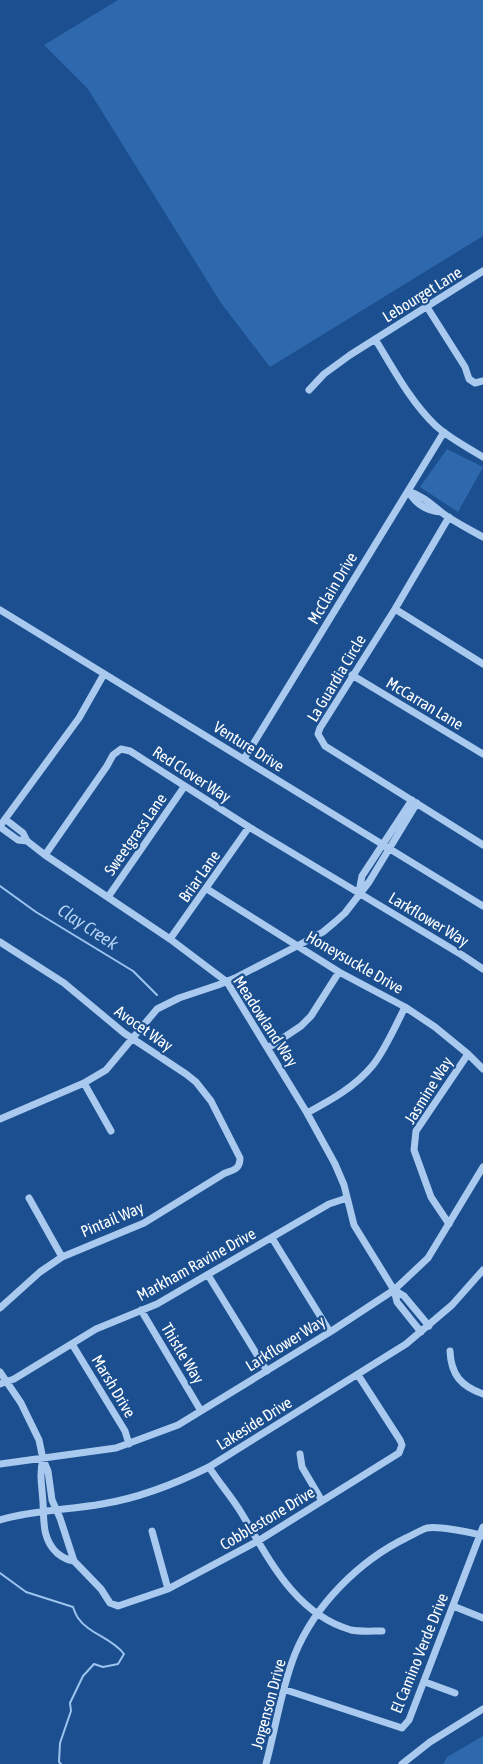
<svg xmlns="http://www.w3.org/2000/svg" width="483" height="1764" font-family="'Asap Condensed',sans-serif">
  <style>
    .green { fill: #2e69ad }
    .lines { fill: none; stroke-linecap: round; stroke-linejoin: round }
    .stream { stroke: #9cc4f0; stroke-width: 2 }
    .minor { stroke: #a9c9ee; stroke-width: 7 }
    .labels { text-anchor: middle; stroke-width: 4.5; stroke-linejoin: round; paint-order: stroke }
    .street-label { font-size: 16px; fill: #fff; stroke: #1b4f8f }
    .water-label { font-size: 18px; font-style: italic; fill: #b5d3f5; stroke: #1b4f8f }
  </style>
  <rect width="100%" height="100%" fill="#1b4f8f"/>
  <path class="green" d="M118,0H483V236L270,367L221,303L88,89L44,45Z
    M447,449L483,467L458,512L420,487Z
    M483,1736V1764H443L447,1757Z"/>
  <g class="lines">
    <path class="stream" d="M0,886L36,912L133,971L157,995
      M0,1573L26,1592L73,1607C74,1610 76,1615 78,1618C89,1634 112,1638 124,1654L118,1664L103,1667L94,1664L83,1676L70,1703L71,1711L60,1743L59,1762L61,1764"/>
    <path class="minor" d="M427,307L465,367L469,379L475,383L483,381
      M375,339C393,368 410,401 435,425C449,438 467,447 483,457
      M309,390L324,374L350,355L483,271
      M408,491C423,496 430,503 441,512C454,522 469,529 483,537
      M408,491C415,503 426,511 441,512
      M449,517L395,609L320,728L318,734L325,746L483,845
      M395,609L483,664
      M0,610L483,906
      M352,675L483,754
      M244,759L444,432
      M5,819L23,833L27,841L45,855L170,939L227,982L307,1113L335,1164L344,1185L354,1225L394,1290L397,1302L421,1332
      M0,826L79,718L104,674
      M0,827L18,840L27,841
      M45,855L107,766L113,755L121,749L130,751L249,827L462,955L483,969
      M207,889L339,972L405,1007L435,1027L468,1054L483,1069
      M359,892L362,876L412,800
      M108,897L184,787
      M170,939L249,827
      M0,942L64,983L124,1033L186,1074L196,1082L211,1101L240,1158C240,1169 234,1170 225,1173L144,1223L62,1257L40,1272L0,1308
      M268,1048L301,1026L311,1016L339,972
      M84,1083L111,1131
      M307,1113C331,1100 355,1087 373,1065C385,1050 396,1025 405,1007
      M0,1119L84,1083L106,1070L157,1009L179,998L218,985L235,978L299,945L323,932L335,922L345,913L369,882L417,803
      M29,1198L62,1257
      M449,1224L431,1197L414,1150L416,1131L468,1054
      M272,1238L330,1332
      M208,1275L267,1371
      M394,1290L404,1296L429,1326
      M141,1310L201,1411
      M72,1344L125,1431L129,1444
      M450,1351C451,1375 461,1386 483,1394
      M0,1372L21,1403L39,1440L43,1459L48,1471L52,1500L60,1518L74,1561L101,1589L110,1603L118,1606L168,1589L258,1541L399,1453L402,1445L400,1440L358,1375
      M0,1384L14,1379L96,1329L157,1304L329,1204L347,1198
      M300,1454L302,1467L322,1501
      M43,1459C39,1474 42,1486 43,1502C44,1521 42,1539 57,1553C63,1558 67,1560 74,1561
      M0,1464L116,1448L178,1425L330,1332L394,1290L428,1258L483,1167
      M209,1467C219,1483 232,1497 242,1514C269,1559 295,1614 351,1630C361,1632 372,1631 382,1631
      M0,1520C33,1510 68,1510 102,1504C139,1498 175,1484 209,1467L406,1344L452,1305L483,1270
      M152,1531L168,1589
      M453,1606L483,1618
      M425,1682L455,1693
      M283,1689L402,1728L409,1720L483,1527
      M266,1764C276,1727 281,1689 295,1654C315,1605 359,1561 406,1538C413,1535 420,1530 427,1528C437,1526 472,1532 483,1536
      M402,1764L430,1742L483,1709"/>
  </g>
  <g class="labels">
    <g class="street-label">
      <text transform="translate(422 294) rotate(-32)" y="6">Lebourget Lane</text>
      <text transform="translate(332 588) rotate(-59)" y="6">McClain Drive</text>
      <text transform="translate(336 678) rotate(-59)" y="6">La Guardia Circle</text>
      <text transform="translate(425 703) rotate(31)" y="6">McCarran Lane</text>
      <text transform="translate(249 746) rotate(32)" y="6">Venture Drive</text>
      <text transform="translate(192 774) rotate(33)" y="6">Red Clover Way</text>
      <text transform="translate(135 834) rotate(-55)" y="6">Sweetgrass Lane</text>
      <text transform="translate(199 876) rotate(-55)" y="6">Briar Lane</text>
      <text transform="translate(429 919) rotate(31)" y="6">Larkflower Way</text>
      <text transform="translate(355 962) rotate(30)" y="6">Honeysuckle Drive</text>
      <text transform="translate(266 1021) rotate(57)" y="6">Meadowland Way</text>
      <text transform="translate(144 1028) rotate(35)" y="6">Avocet Way</text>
      <text transform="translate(428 1090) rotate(-58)" y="6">Jasmine Way</text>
      <text transform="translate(112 1219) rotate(-23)" y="6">Pintail Way</text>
      <text transform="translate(196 1264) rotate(-29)" y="6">Markham Ravine Drive</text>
      <text transform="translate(285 1343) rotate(-32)" y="6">Larkflower Way</text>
      <text transform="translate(183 1353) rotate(59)" y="6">Thistle Way</text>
      <text transform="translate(114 1386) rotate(59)" y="6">Marsh Drive</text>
      <text transform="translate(254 1423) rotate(-32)" y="6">Lakeside Drive</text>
      <text transform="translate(267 1518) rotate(-31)" y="6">Cobblestone Drive</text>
      <text transform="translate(419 1653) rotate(-68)" y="6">El Camino Verde Drive</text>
      <text transform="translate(268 1704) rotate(-75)" y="6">Jorgenson Drive</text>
    </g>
    <g class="water-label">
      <text transform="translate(88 927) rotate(33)" y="6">Clay Creek</text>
    </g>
  </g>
</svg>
